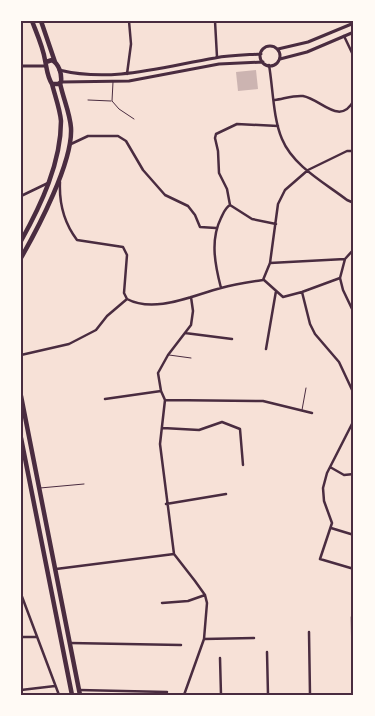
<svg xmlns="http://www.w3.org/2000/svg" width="375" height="716" font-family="Arial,sans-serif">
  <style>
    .building { fill: #ccb4b1 }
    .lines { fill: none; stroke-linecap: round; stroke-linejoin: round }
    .service { stroke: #4a2c40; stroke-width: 1 }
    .minor { stroke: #4a2c40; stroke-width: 2.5 }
    .tertiary { stroke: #4a2c40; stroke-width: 3 }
    .primary { stroke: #4a2c40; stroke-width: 4.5 }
    .neatline { fill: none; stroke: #4a2c40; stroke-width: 2 }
  </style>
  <rect width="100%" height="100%" fill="#f7e1d7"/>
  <path class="building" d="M256,70L258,89L238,91L236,72Z"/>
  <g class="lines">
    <path class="service" d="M113,82L112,101L119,109L134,119
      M88,100L111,101
      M169,355L191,358
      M302,410L306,388
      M40,488L84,484"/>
    <path class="minor" d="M215,21L217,57
      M344,36L354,57
      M269,65C273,88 273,118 282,139C293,166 325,183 347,200L354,203
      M127,74L131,44L129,21
      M275,100C283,99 294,95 303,96C321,99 340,127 354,100
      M71,144L88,136H118L126,141L143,170L165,195L188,206L195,215L200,227L216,228
      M60,182C59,204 64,223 77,240L123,247L127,255L124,293L127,299C155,314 193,295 221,288C235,284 249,282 263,280L270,263L278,204L285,190L308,170L347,151H354
      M21,196L48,183
      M230,205L227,189L219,173L218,151L215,138L216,134L237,124L278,126
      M230,205L252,219L276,224
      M354,249L345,259L340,278L343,290L354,313
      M270,263L345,259
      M264,280L283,297L302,292L340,278
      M221,288C215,265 210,240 221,218C224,212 225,208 230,205
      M302,292L310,324L315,334L339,362L354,394
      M185,333L232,339
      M266,349L276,291
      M21,355L69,344L96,330L107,316L127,299
      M105,399L161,391
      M165,400L263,401L312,413
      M354,420L327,473L323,488L324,501L332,523L320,559L354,569
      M163,428L199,430L222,422L240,429L243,465
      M330,467L344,475L354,474
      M166,504L226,494
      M331,528L354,535
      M56,569L174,554
      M21,594L59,695
      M162,603L188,601L205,595
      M352,617L353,695
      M309,632L310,695
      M21,637H37
      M204,639L254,638
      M70,643L181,645
      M267,652L268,695
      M220,658L221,695
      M21,690L55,686
      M79,690L167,692
      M184,695L204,639L207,603L205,595L195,581L174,554L160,444L165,400L161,391L158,373L168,355L191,325L193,311L191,297"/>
    <path class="tertiary" d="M260 56a10 10 0 1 1 20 0a10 10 0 1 1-20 0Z
      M278,49L308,42L354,23
      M280,59L307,52L354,32
      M21,66H46
      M59,70C112,83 162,67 215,58C230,55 245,55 261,54
      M61,82L129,81L219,64L263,62"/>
    <path class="primary" d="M32,21C37,34 43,47 45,60C47,69 47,76 52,84H58L61,82C62,74 59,64 52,60L46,62
      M41,21L55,62
      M21,241C41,205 61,163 61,121C60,109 55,96 52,84
      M21,258C38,228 73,162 71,128C70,113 63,98 60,83
      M21,396L80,695
      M21,438L72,695"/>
  </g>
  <rect width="375" height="716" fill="none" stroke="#fffaf5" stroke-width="45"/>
  <rect x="22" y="22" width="330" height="672" class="neatline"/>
</svg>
